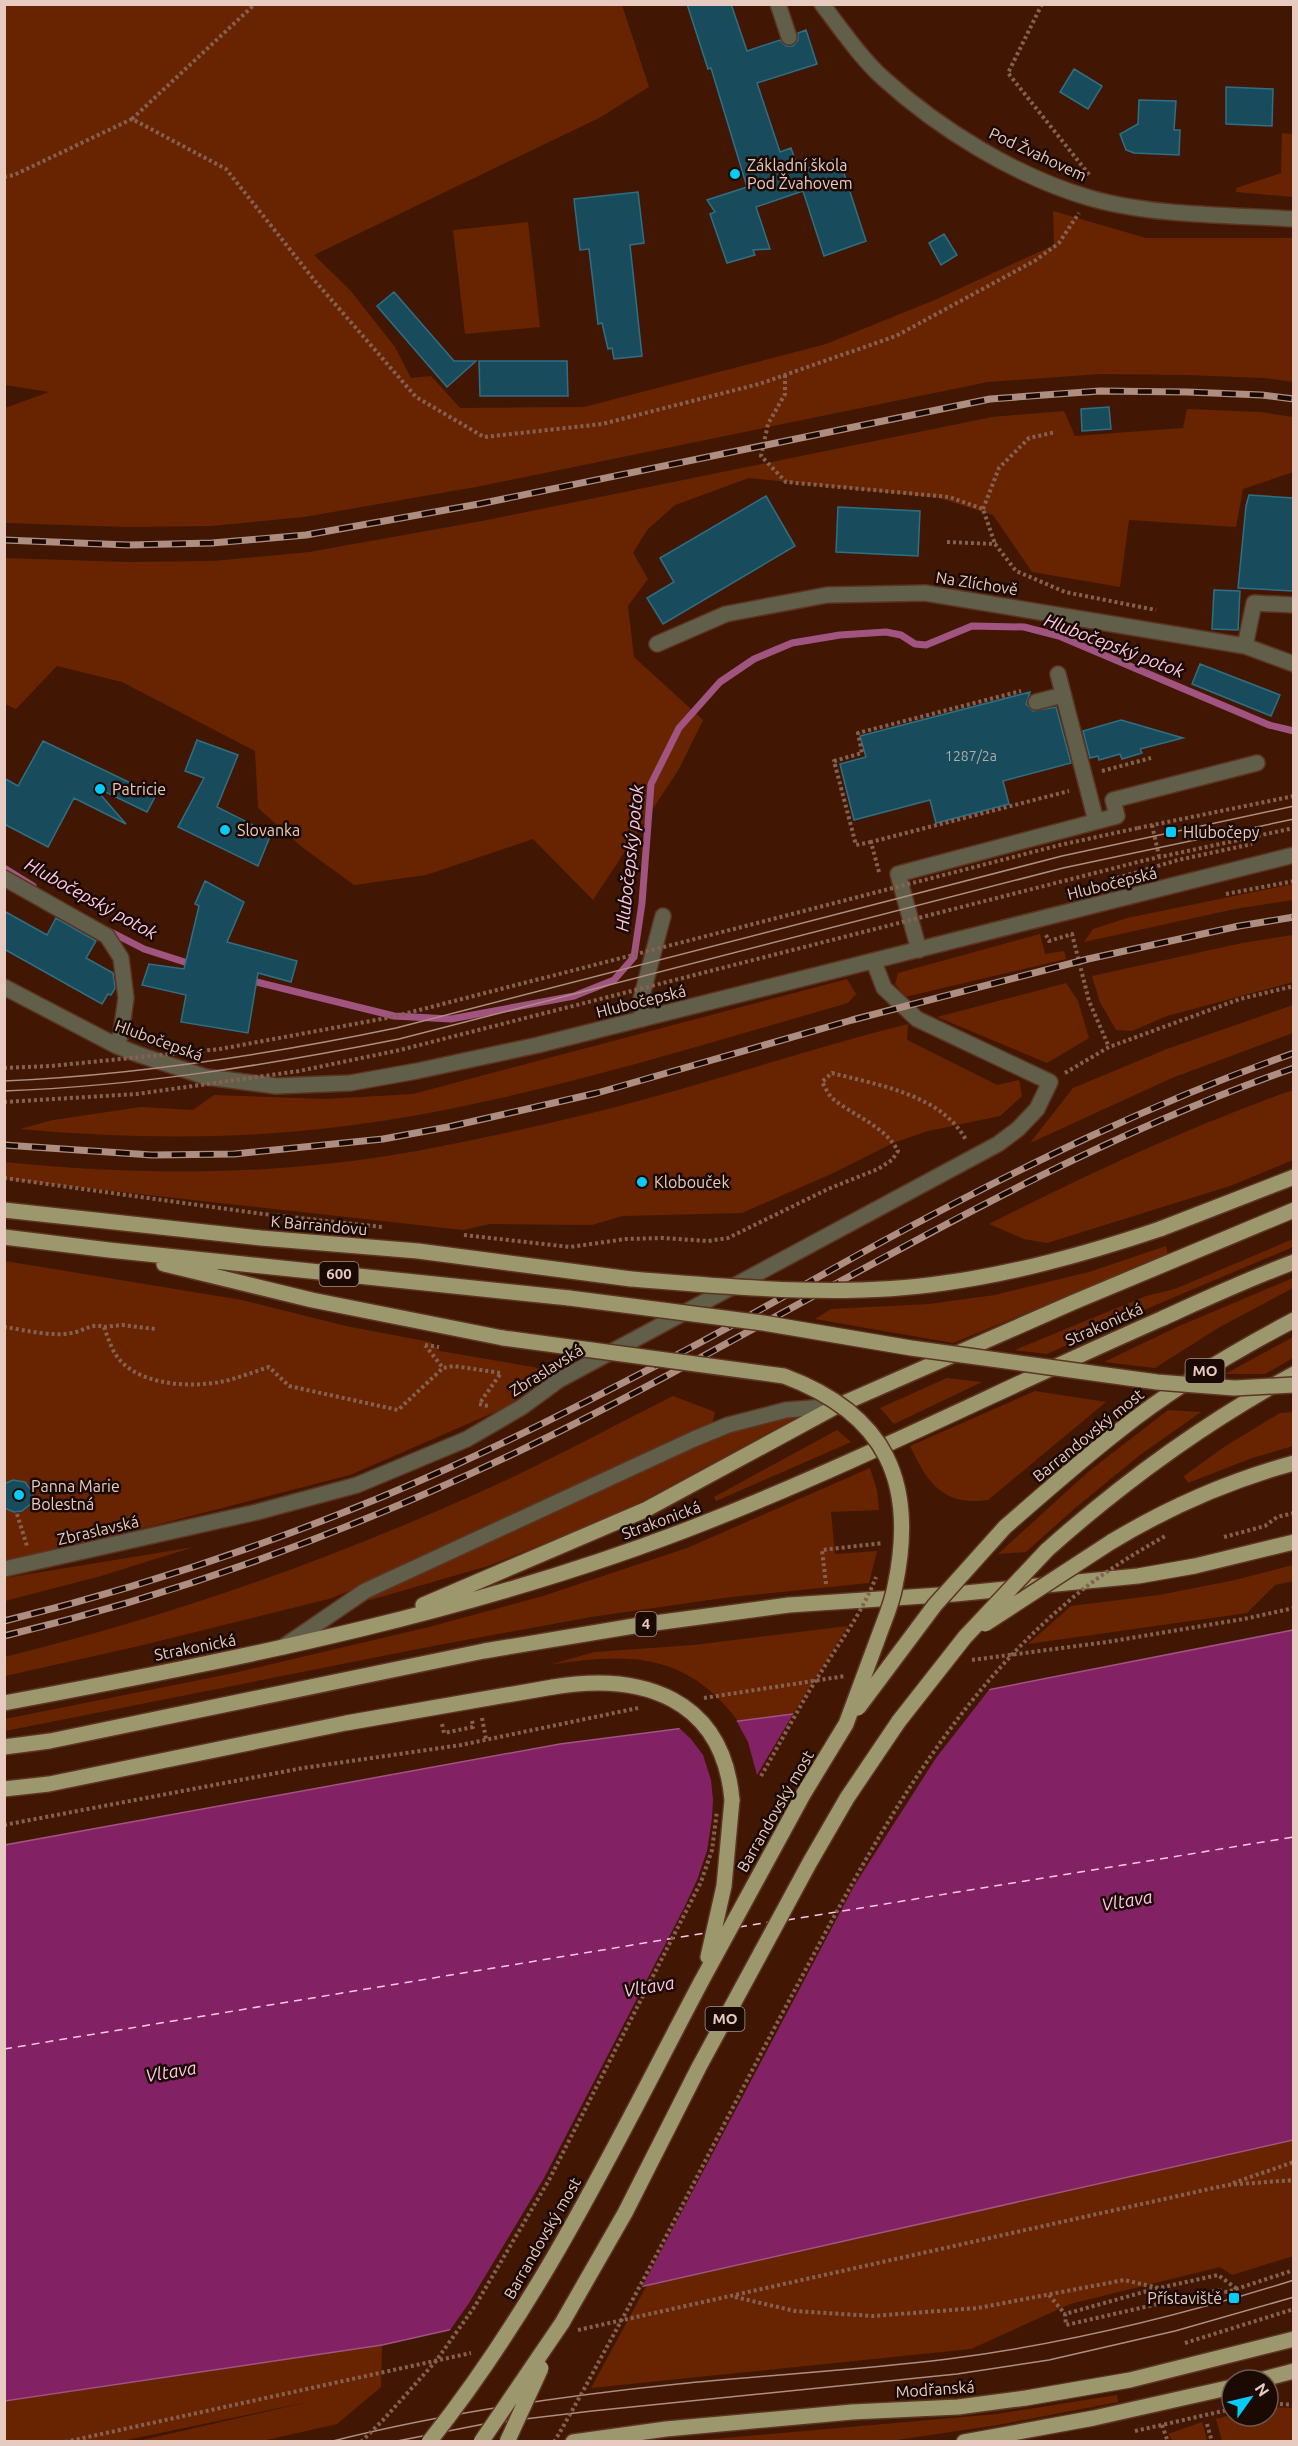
<svg xmlns="http://www.w3.org/2000/svg" width="1298" height="2446" font-family="Ubuntu,sans-serif">
  <style>
    .green { fill: #682401 }
    .water { fill: #832165; stroke: #a15480; stroke-width: 1.5 }
    .pier { fill: #411704 }
    .lines { fill: none; stroke-linecap: round; stroke-linejoin: round }
    .stream { stroke: #a15480; stroke-width: 7 }
    .ferry { stroke: #fec8e8; stroke-width: 1.5; stroke-dasharray: 8 6; stroke-linecap: butt }
    .building { fill: #184c5c; stroke: #306f83; stroke-width: 1.5 }
    .minor-casing { stroke: #5c3422; stroke-width: 18 }
    .major-casing { stroke: #5c3422; stroke-width: 18 }
    .path { stroke: #856151; stroke-width: 4; stroke-dasharray: 3 3; stroke-linecap: butt }
    .minor { stroke: #615e4a; stroke-width: 15 }
    .major { stroke: #9c976c; stroke-width: 15 }
    .tram { stroke: #ae8e80; stroke-width: 1.5 }
    .rail-casing { stroke: #ae8e80; stroke-width: 7 }
    .rail { stroke: #1b0903; stroke-width: 4.5; stroke-dasharray: 14; stroke-linecap: butt }
    .major-bridge-casing { stroke: #5c3422; stroke-width: 18; stroke-linecap: butt }
    .path-bridge { stroke: #856151; stroke-width: 4; stroke-dasharray: 3 3; stroke-linecap: butt }
    .major-bridge { stroke: #9c976c; stroke-width: 15 }
    .poi-dot { fill: #07cbf9; stroke: #1b0903; stroke-width: 2 }
    .labels { text-anchor: middle; stroke-width: 5; stroke-linejoin: round; paint-order: stroke }
    .number-label { font-size: 14px; fill: #b3aba7 }
    .shield { fill: #1b0903; stroke: #aa9187; stroke-width: 1.5 }
    .shield-label { font-size: 15px; font-weight: bold; fill: #e7cbc0 }
    .street-label { font-size: 16px; fill: #e7cbc0; stroke: #1b0903 }
    .poi-label { font-size: 16px; fill: #e7cbc0; stroke: #1b0903; text-anchor: start }
    .water-label { font-size: 18px; font-style: italic; fill: #fec8e8; stroke: #1b0903 }
  </style>
  <rect width="100%" height="100%" fill="#411704"/>
  <path class="green" d="M5,4L622,5L649,87L599,118L314,255L350,290L395,347L411,378L431,376L460,408L584,407L826,344L937,299L1054,245L1053,211L1146,238H1293V382L1264,378L1188,375L1100,374L988,382L476,487L304,517L211,526L128,527L5,523V408L49,392L5,385Z
    M1282,133L1293,134V197L1236,192V188L1281,173Z
    M528,222L540,327L465,334L453,230Z
    M1187,409L1261,412L1293,417V472L1243,489L1236,527L1129,520L1120,587L1032,572L993,515L939,498L749,478L675,505L647,530L633,553L648,579L628,606L634,657L703,720L679,769L593,900L533,839L426,875L354,885L302,847L258,808L255,751L122,682L57,666L16,709L5,704V558L128,562L213,561L309,552L482,521L992,417L1064,411L1075,436L1183,428Z
    M1293,884V900L1235,909L1084,942L1093,929L1127,918Z
    M1040,934L1045,954L1064,951L1066,959L905,997L895,984L898,973Z
    M1293,935V982L1167,1016L1132,1031L1116,1030L1100,1002L1092,976L1242,943Z
    M847,979L856,994L848,1003C694,1047 540,1096 382,1121C262,1140 141,1140 20,1129L53,1120L141,1107L193,1110L214,1095L326,1099L413,1094Z
    M1066,983L1078,1001L1089,1038L1047,1063L937,1017Z
    M1293,1005V1033L1172,1078L1030,1143L1073,1088L1167,1049Z
    M908,1024L907,1040L997,1085L1019,1080L1022,1096L1000,1116L928,1131L893,1143L831,1174L742,1213L622,1216L592,1225L490,1224L463,1230L5,1179V1162C132,1175 260,1176 387,1156C459,1144 530,1128 600,1111C703,1085 804,1050 908,1024Z
    M1293,1090V1160L1230,1186L1047,1243L1024,1239L989,1224C1088,1174 1188,1127 1293,1090Z
    M1293,1239V1247L1151,1307L1047,1354L1015,1350L1146,1296L1175,1289Z
    M1166,1246L1168,1255L953,1343L815,1319L831,1309L929,1304L995,1295L1089,1272Z
    M5,1261L242,1300L346,1326L430,1342L440,1351L550,1370L509,1406L350,1475L40,1555L5,1560V1506C28,1530 49,1479 13,1480L5,1486Z
    M1293,1278V1288L1218,1328L1155,1368L1104,1362L1177,1327Z
    M1293,1337V1358L1265,1374H1225Z
    M947,1378L982,1382L894,1424L880,1408Z
    M1035,1391L1106,1402L988,1500C942,1506 928,1483 910,1446Z
    M673,1396L715,1412L712,1425L379,1579L329,1599L139,1646L5,1676L4,1657C164,1618 319,1564 469,1497C538,1467 605,1430 673,1396Z
    M1168,1410L1201,1412L1140,1455L1074,1509L1026,1552L998,1554L1088,1472Z
    M800,1412L798,1417L622,1512L488,1566L370,1600L367,1599L722,1434Z
    M1293,1412V1446L1252,1458L1188,1483L1184,1476L1224,1447L1280,1413Z
    M837,1430L851,1442L716,1501L714,1497Z
    M870,1468L877,1490L879,1510L831,1512L835,1554L877,1551L869,1583L723,1598L591,1617L433,1646L5,1731V1719L234,1673L429,1627L543,1596L687,1548Z
    M194,1547L101,1576L5,1601V1578Z
    M1293,1565V1581L1275,1585L1247,1613L1028,1644L1071,1606L1159,1595L1235,1580Z
    M848,1626L793,1714L738,1721C685,1651 628,1653 549,1665L594,1652L694,1645Z
    M1293,2140V2256L1232,2275L1220,2267L1070,2304L971,2349L591,2388L647,2285Z
    M382,2345L381,2387L337,2424L262,2441H138L313,2401L122,2441L5,2442V2401Z
    M1117,2395L1118,2402L998,2425L890,2441H690L997,2414Z
    M1268,2407L1293,2408V2439L1290,2442L1222,2441L1216,2419L1232,2415L1268,2416Z
    M1202,2422L1207,2439L1204,2441H1173L1168,2434Z"/>
  <path class="water" d="M1293,1630V2140L382,2345L5,2401V1845L560,1744L793,1714L941,1699Z"/>
  <path class="pier" d="M992,1686L936,1758L854,1886L641,2289L448,2333L469,2303L544,2178L684,1908L697,1880L707,1851L712,1818L713,1800L711,1780L703,1755L691,1739L677,1726L735,1718L748,1742L757,1775L795,1711L941,1696Z"/>
  <g class="lines">
    <path class="stream" d="M4,868L33,886
      M107,930L144,949L194,965
      M248,980L394,1016L451,1019L574,996L614,980L634,957L642,903L651,784L679,728L720,682L754,659L792,643L840,635L886,632L901,635L915,644L926,645L972,626L1024,627L1059,636L1269,725L1294,731"/>
    <path class="ferry" d="M787,1920L1294,1837
      M739,1927L770,1922
      M4,2049L705,1933"/>
  </g>
  <path class="building" d="M687,4H731L747,51L780,40L786,46H793L798,40V33L806,30L817,64L757,83L780,152L791,148L799,171L839,158L866,241L824,256L803,191L756,207L770,249L753,250L755,255L727,263L710,214L715,212L707,200L747,187L711,68L708,69Z
    M1074,69L1102,86L1088,109L1060,92Z
    M1226,87L1273,89L1272,126L1226,124Z
    M1139,100L1176,101L1174,130H1180L1179,155L1134,153L1126,150L1120,134L1138,124Z
    M638,192L644,243L630,245L642,356L614,359L612,348L608,349L602,323L598,324L589,249L580,250L574,199Z
    M944,234L957,255L941,265L929,243Z
    M394,292L454,361H476L447,387L377,306Z
    M479,361H567L568,396H480Z
    M1109,407L1111,429L1082,431L1081,409Z
    M1249,495L1293,498V591L1238,588L1246,506Z
    M766,496L795,546L663,624L647,598L674,582L660,558Z
    M838,507L920,511L918,556L836,552Z
    M1214,590L1240,591L1238,630L1212,629Z
    M1200,664L1280,695L1271,716L1192,684Z
    M1030,692L1026,704L1033,711L1056,707L1071,763L1003,781L1009,804L936,823L930,800L854,820L840,764L866,757L860,736Z
    M1121,720L1183,738L1140,749L1142,753L1122,759L1120,754L1099,760L1098,756L1090,758L1083,731Z
    M197,740L238,755L217,807L271,834L258,866L178,827L204,778L185,771Z
    M43,741L156,795L147,812L93,786L126,824L74,798L48,847L4,824V778L18,786Z
    M205,881L244,902L227,942L297,961L291,982L258,973L248,1033L181,1022L186,995L142,985L149,964L184,969L199,906L195,904Z
    M4,911L47,935L56,918L96,941L86,958L113,973L115,988L111,995L108,994L102,1004L4,949Z
    M13,1480L25,1482L33,1493L32,1503L22,1511L14,1512L4,1508V1484Z"/>
  <g class="lines">
    <g class="minor-casing">
      <path id="minor" d="M778,4L789,37
        M822,4C841,29 860,57 883,78C939,129 1017,177 1090,198C1152,216 1229,215 1294,219
        M657,644L726,614L827,595L925,593L1245,646L1294,664
        M1245,646L1254,603L1294,605
        M1058,674L1096,821
        M1036,702L1063,695
        M4,878L107,936L121,958L126,998L121,1033L117,1046
        M919,950L898,874L1117,816L1113,800L1257,763
        M4,987L117,1046L140,1055L206,1077L276,1086L350,1083L417,1071L538,1045L1294,855
        M643,1019L640,1003L663,916
        M4,1569L257,1512L357,1485L467,1439L522,1407L559,1380L998,1144L1018,1129L1037,1109L1050,1082L917,1019L884,988L874,962
        M283,1647L365,1591L694,1439L728,1425L786,1410L837,1406"/>
    </g>
    <g class="major-casing">
      <path id="major" d="M4,1210L261,1238L418,1251L631,1279
        M1160,1229L1294,1177
        M4,1237L109,1250L569,1298
        M164,1264L312,1300L503,1338
        M1005,1527C1043,1494 1080,1461 1120,1430C1174,1387 1233,1352 1294,1320
        M1111,1542C1169,1507 1228,1481 1294,1463
        M1047,1550C1123,1482 1204,1423 1294,1374
        M423,1605L645,1510L837,1406L1074,1302L1294,1210
        M4,1703C243,1658 483,1611 709,1521C863,1460 1010,1385 1161,1319C1205,1299 1248,1279 1294,1262
        M4,1747L50,1741L484,1651L640,1625L789,1605L955,1594L1138,1576L1195,1566L1294,1542
        M4,1789L49,1784L346,1723L553,1687
        M708,1957L724,1886L732,1800
        M701,1982L804,1793L846,1724
        M562,2323L625,2213L699,2067L810,1862L847,1798L899,1721
        M1260,2380L1294,2371
        M573,2442L666,2429L852,2412L958,2407L1026,2398L1130,2380L1294,2339
        M964,2442L1094,2418L1232,2387"/>
    </g>
    <path class="path" d="M1042,4L1008,73L1091,177
      M132,119L255,4
      M4,177L14,175L132,119L226,169L315,281L416,397L484,437L602,424L759,384L896,336L1036,260L1059,243L1079,213
      M785,375V394L768,424L761,456L786,482L949,497L983,509L995,544
      M983,509L999,468L1029,438L1056,432
      M947,542L995,544L1016,571L1065,592L1156,610
      M1102,771L1151,758
      M1152,825L1159,856
      M1138,828L1294,796
      M871,842L856,845L834,761L862,753L858,733L1021,691
      M1146,860L1294,828
      M879,872L871,842L1069,791
      M1117,878L1178,860L1252,844
      M1226,894L1294,881
      M1046,935L1049,941L1072,934L1089,1001L1109,1047
      M1065,1073L1109,1047L1240,999L1294,986
      M4,1178L263,1214L382,1227
      M464,1235L570,1247L626,1239L663,1238L708,1241L728,1238L828,1189L878,1169L892,1160L898,1151C884,1125 853,1116 832,1098C828,1094 825,1087 822,1082L832,1073C877,1085 941,1094 966,1140
      M4,1327C26,1330 55,1338 76,1332C86,1329 94,1323 104,1327C107,1335 110,1344 114,1352C133,1385 187,1388 220,1382C236,1379 253,1372 269,1367L289,1386L398,1410L443,1368L454,1366L501,1373L479,1404L488,1406
      M104,1327L122,1325L155,1329
      M425,1345L439,1347
      M425,1345L443,1368
      M17,1514L27,1546
      M1224,1537L1265,1526L1277,1517L1294,1513
      M826,1584L822,1550L883,1543
      M972,1660L1107,1642L1244,1619L1294,1608
      M704,1698L845,1676
      M482,1718L486,1739
      M442,1724L444,1733L473,1727L472,1720
      M4,1825L303,1768L461,1745L638,1708
      M1233,2183L1294,2162
      M1158,2288L1065,2314L1066,2325L1219,2290L1227,2292L1294,2270
      M1049,2295L1065,2314
      M735,2297L795,2311L873,2316L978,2308L1124,2280L1159,2288L1218,2275L1237,2289
      M578,2330L1227,2185L1294,2180
      M1185,2343L1294,2309
      M1268,2403L1294,2405
      M1207,2424L1212,2442
      M1162,2425L1168,2442
      M1135,2431L1232,2409
      M65,2442L471,2353"/>
    <use href="#minor" class="minor"/>
    <use href="#major" class="major"/>
    <path class="tram" d="M4,1081C137,1075 266,1055 396,1028L1062,856L1294,806
      M4,1091C138,1086 268,1065 399,1039L1063,868L1294,819
      M329,2442C443,2413 561,2396 678,2384C768,2375 858,2370 948,2359C1066,2344 1180,2316 1294,2280
      M392,2442L484,2424L592,2411L957,2374L1049,2360L1175,2331L1294,2297"/>
    <g class="rail-casing">
      <path id="rail" d="M4,540L128,545L212,543L306,535L479,504L990,399L1100,391L1187,392L1262,395L1294,399
        M4,1145L152,1155L234,1154L383,1139L448,1127L597,1093L852,1020L1088,959L1239,926L1294,917
        M4,1621C159,1583 309,1531 453,1466C533,1430 611,1389 688,1349C760,1311 829,1270 900,1232C1027,1164 1157,1101 1294,1053
        M4,1636C191,1591 372,1523 544,1439C794,1316 1028,1160 1294,1068"/>
    </g>
    <use href="#rail" class="rail"/>
    <g class="major-bridge-casing">
      <path id="major-bridge" d="M631,1279C731,1287 844,1298 944,1283C1018,1273 1089,1253 1160,1229
        M569,1298L763,1323L911,1348L1157,1382L1234,1388L1294,1385
        M503,1338L784,1376C886,1414 917,1482 895,1586C892,1604 884,1621 878,1638C867,1667 857,1695 846,1724
        M985,1624L1111,1542
        M553,1687C642,1672 723,1698 732,1800
        M858,1708L935,1605L1005,1527
        M899,1721L965,1637L1047,1550
        M429,2442C541,2302 618,2139 701,1982
        M481,2442L562,2323
        M507,2442L541,2368"/>
    </g>
    <path class="path-bridge" d="M4,1068L51,1066L220,1049L392,1017L1060,845L1138,828
      M4,1102L137,1094L299,1071L400,1050L1146,860
      M761,1776C782,1740 801,1703 823,1669C842,1639 863,1611 876,1577
      M361,2442L384,2419L436,2361L475,2306L549,2180L701,1882L712,1850L717,1811
      M554,2442C575,2407 594,2370 614,2334C677,2219 735,2100 798,1984C869,1850 945,1707 1062,1607C1094,1578 1130,1556 1167,1535"/>
    <use href="#major-bridge" class="major-bridge"/>
  </g>
  <g class="poi-dot">
    <circle cx="735" cy="174" r="6"/>
    <circle cx="100" cy="789" r="6"/>
    <circle cx="225" cy="830" r="6"/>
    <rect x="1165" y="826" width="12" height="12" rx="3"/>
    <circle cx="642" cy="1182" r="6"/>
    <circle cx="19" cy="1495" r="6"/>
    <rect x="1228" y="2292" width="12" height="12" rx="3"/>
  </g>
  <g class="labels">
    <g class="number-label">
      <text x="971" y="761">1287/2a</text>
    </g>
    <g class="shield">
      <rect x="319.5" y="1262" width="39" height="24" rx="4.5"/>
      <rect x="1185.5" y="1359" width="39" height="24" rx="4.5"/>
      <rect x="635.5" y="1612" width="21" height="24" rx="4.5"/>
      <rect x="705.5" y="2007" width="39" height="24" rx="4.5"/>
    </g>
    <g class="shield-label">
      <text x="339" y="1279">600</text>
      <text x="1205" y="1376">MO</text>
      <text x="646" y="1629">4</text>
      <text x="725" y="2024">MO</text>
    </g>
    <g class="street-label">
      <text transform="translate(1038 154) rotate(25)" y="6">Pod Žvahovem</text>
      <text transform="translate(977 583) rotate(9)" y="6">Na Zlíchově</text>
      <text transform="translate(1112 883) rotate(-14)" y="6">Hlubočepská</text>
      <text transform="translate(641 1001) rotate(-14)" y="6">Hlubočepská</text>
      <text transform="translate(159 1040) rotate(20)" y="6">Hlubočepská</text>
      <text transform="translate(319 1225) rotate(5)" y="6">K Barrandovu</text>
      <text transform="translate(1104 1324) rotate(-24)" y="6">Strakonická</text>
      <text transform="translate(546 1370) rotate(-32)" y="6">Zbraslavská</text>
      <text transform="translate(1088 1435) rotate(-39)" y="6">Barrandovský most</text>
      <text transform="translate(661 1520) rotate(-20)" y="6">Strakonická</text>
      <text transform="translate(98 1530) rotate(-13)" y="6">Zbraslavská</text>
      <text transform="translate(195 1647) rotate(-11)" y="6">Strakonická</text>
      <text transform="translate(775 1811) rotate(-60)" y="6">Barrandovský most</text>
      <text transform="translate(542 2238) rotate(-60)" y="6">Barrandovský most</text>
      <text transform="translate(935 2389) rotate(-4)" y="6">Modřanská</text>
    </g>
    <g class="poi-label">
      <text x="747" y="171">Základní škola<tspan x="747" dy="18">Pod Žvahovem</tspan></text>
      <text x="112" y="795">Patricie</text>
      <text x="237" y="836">Slovanka</text>
      <text x="1183" y="838">Hlubočepy</text>
      <text x="654" y="1188">Klobouček</text>
      <text x="31" y="1492">Panna Marie<tspan x="31" dy="18">Bolestná</tspan></text>
      <text x="1222" y="2304" text-anchor="end">Přístaviště</text>
    </g>
    <g class="water-label">
      <text transform="translate(1114 646) rotate(21)" y="6">Hlubočepský potok</text>
      <text transform="translate(630 858) rotate(-84)" y="6">Hlubočepský potok</text>
      <text transform="translate(91 899) rotate(29)" y="6">Hlubočepský potok</text>
      <text transform="translate(1127 1901) rotate(-10)" y="6">Vltava</text>
      <text transform="translate(649 1987) rotate(-10)" y="6">Vltava</text>
      <text transform="translate(171 2072) rotate(-10)" y="6">Vltava</text>
    </g>
  </g>
  <rect width="1298" height="2446" fill="none" stroke="#e7cbc0" stroke-width="12"/>
  <g transform="translate(1250 2398) rotate(56)"><circle r="28" fill="#1b0903" stroke="#6d574f" stroke-width="1.5"/>
  <path d="M0-4.5L10 22L0 15L-10 22Z" fill="#07cbf9"/>
  <text y="-9" font-size="16" font-weight="bold" text-anchor="middle" fill="#e7cbc0">N</text>
  </g>
</svg>
